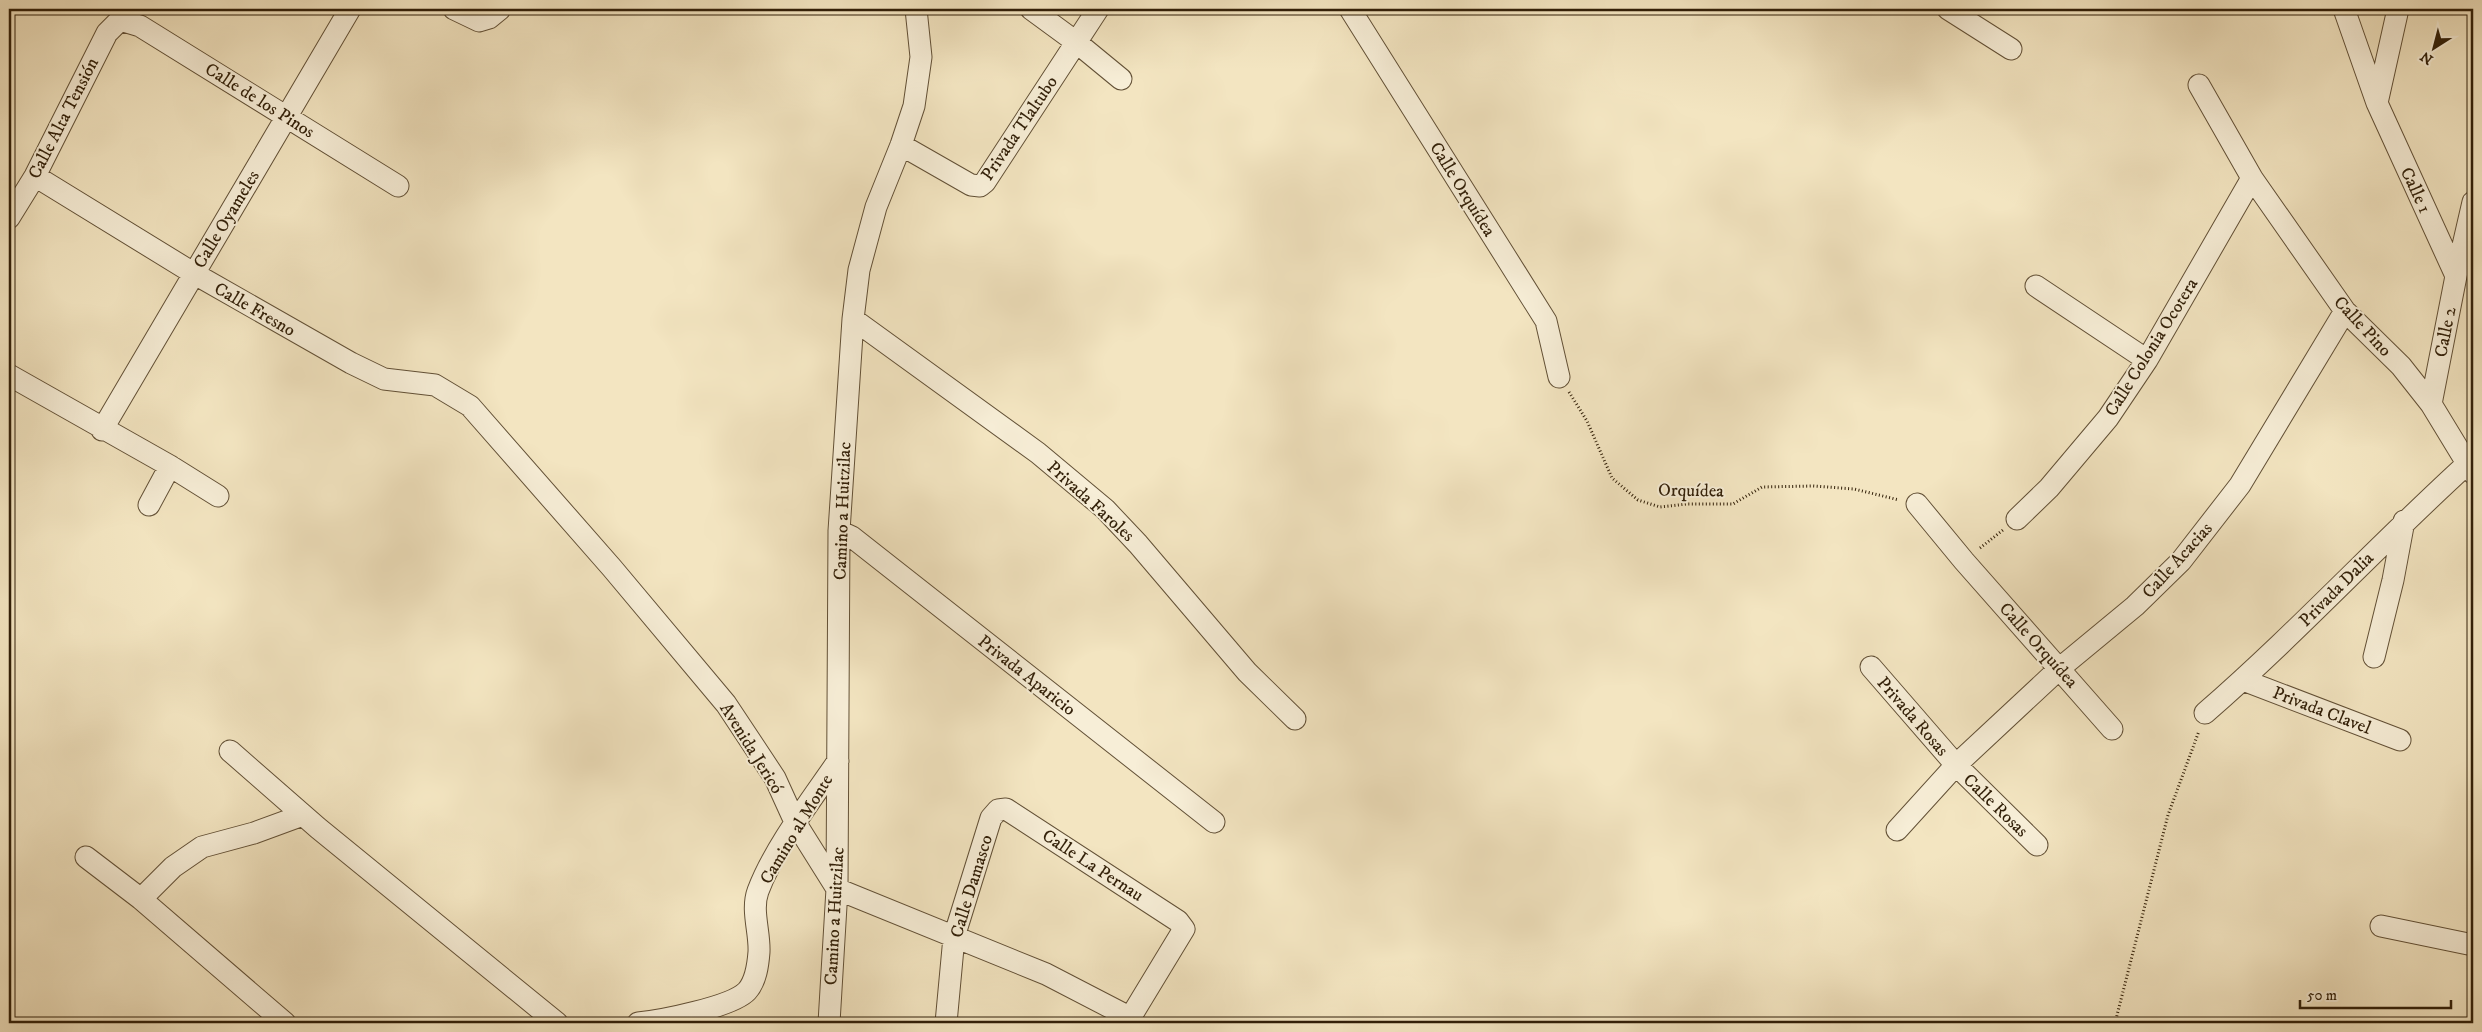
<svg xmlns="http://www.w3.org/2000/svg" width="2482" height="1032" font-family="'IM FELL DW Pica',serif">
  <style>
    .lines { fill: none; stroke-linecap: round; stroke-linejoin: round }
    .minor-casing { stroke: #625036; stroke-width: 23 }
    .path { stroke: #311f08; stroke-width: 3; stroke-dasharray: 1 2.5; stroke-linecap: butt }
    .minor { stroke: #f7eed7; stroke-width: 21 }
    .labels { text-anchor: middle; stroke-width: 4; stroke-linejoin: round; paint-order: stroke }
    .street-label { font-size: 18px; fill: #311f08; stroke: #f7eed7 }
  </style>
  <rect width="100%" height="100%" fill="#f3e5c1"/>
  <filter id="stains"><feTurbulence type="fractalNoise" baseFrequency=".004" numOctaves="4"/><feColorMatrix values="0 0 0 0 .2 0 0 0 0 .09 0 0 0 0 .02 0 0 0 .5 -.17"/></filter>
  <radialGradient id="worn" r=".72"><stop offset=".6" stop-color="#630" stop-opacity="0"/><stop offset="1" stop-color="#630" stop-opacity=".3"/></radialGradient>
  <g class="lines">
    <g class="minor-casing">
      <path id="minor" d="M454,9L479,21L489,18L500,9
        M1031,9L1076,42L1121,79
        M1350,9L1546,321L1559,377
        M1948,9L2011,49
        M2344,9L2377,103L2456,276
        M2199,85L2252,178L2345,311L2401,366L2431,404L2473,473
        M2377,103L2398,9
        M901,145L971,185L980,186L985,182L1098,9
        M35,176L193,273L351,363L384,379L435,385L470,406L612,568L726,704L775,778L795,822L837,889L1046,974L1131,1018
        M9,218L35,176L107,33L120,20L140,26L398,186
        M2036,286L2147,360
        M853,319L1038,453L1105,509L1138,544L1247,672L1295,719
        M9,375L170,466L218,496
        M2431,404L2456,276L2473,202
        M102,430L350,9
        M1917,504L1964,561L2112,729
        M149,505L170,466
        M2017,519L2049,488L2108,418L2147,360L2252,178
        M839,531L852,537L1214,822
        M2374,657L2393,580L2404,521
        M1871,667L1956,765L2037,845
        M2243,680L2400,740
        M2205,713C2296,634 2378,545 2467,464
        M230,751L318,828L557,1023
        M1897,830L1956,765L2060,668L2135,606L2181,561L2240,485L2345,311
        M86,857L141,899
        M2381,926L2473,945
        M285,1023L141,899L173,867L202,847L254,833L303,815
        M638,1023C660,1021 732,1007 747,991C756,981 758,965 759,952C760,932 751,910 758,891C774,848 812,799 838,761
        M829,1023L837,889L839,531L853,319L859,270L876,207L901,145L914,106L921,57L916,9
        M946,1023L954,937L991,818L998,810L1006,809L1178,921L1184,929L1127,1023"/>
    </g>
    <path class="path" d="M1569,392L1587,421L1612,478L1638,500L1660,507L1687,504H1733L1762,487L1813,486L1854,489L1899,500
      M1980,548L2003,530
      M2115,1023L2168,815L2199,731"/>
    <use href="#minor" class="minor"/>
  </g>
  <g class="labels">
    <g class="street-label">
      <text transform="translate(260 100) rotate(32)" y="6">Calle de los Pinos</text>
      <text transform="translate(63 118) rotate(-63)" y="6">Calle Alta Tensión</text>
      <text transform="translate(1019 128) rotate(-56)" y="6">Privada Tlaltubo</text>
      <text transform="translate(1463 189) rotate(58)" y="6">Calle Orquídea</text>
      <text transform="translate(2416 190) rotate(65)" y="6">Calle 1</text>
      <text transform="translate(226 219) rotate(-59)" y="6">Calle Oyameles</text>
      <text transform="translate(255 309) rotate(30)" y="6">Calle Fresno</text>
      <text transform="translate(2363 326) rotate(47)" y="6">Calle Pino</text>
      <text transform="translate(2445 332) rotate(-79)" y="6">Calle 2</text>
      <text transform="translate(2151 347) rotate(-58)" y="6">Calle Colonia Ocotera</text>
      <text transform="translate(1691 490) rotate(1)" y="6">Orquídea</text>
      <text transform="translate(1091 501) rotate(42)" y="6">Privada Faroles</text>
      <text transform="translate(842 511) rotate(-88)" y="6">Camino a Huitzilac</text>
      <text transform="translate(2177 560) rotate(-48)" y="6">Calle Acacias</text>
      <text transform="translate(2336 589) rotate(-45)" y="6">Privada Dalia</text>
      <text transform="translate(2039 645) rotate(48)" y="6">Calle Orquídea</text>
      <text transform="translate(1027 675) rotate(38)" y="6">Privada Aparicio</text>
      <text transform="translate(2322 710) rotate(21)" y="6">Privada Clavel</text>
      <text transform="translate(1913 716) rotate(49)" y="6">Privada Rosas</text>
      <text transform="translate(752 748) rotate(58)" y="6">Avenida Jericó</text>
      <text transform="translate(1996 805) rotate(44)" y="6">Calle Rosas</text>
      <text transform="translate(796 829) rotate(-59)" y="6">Camino al Monte</text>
      <text transform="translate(1093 865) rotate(33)" y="6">Calle La Pernau</text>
      <text transform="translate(971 886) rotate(-73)" y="6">Calle Damasco</text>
      <text transform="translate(834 916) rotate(-87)" y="6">Camino a Huitzilac</text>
    </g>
  </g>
  <rect width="2482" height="1032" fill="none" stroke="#f3e5c1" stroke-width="30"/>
  <rect x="10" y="10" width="2462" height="1012" fill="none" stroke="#311f08" stroke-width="2.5"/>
  <rect x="15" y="15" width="2452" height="1002" fill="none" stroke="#311f08"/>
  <g transform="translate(2434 48) rotate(216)" stroke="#f7eed7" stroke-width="4" paint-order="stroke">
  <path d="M0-4L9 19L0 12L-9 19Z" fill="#311f08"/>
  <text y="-8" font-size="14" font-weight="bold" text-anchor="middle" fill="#311f08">N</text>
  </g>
  <path d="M2300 1000v8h151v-8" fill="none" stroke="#311f08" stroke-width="2.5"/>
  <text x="2307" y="1000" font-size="15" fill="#311f08" stroke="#f7eed7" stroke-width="4" paint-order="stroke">50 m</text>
  <rect width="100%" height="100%" filter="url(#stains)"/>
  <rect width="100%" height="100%" fill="url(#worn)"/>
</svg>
